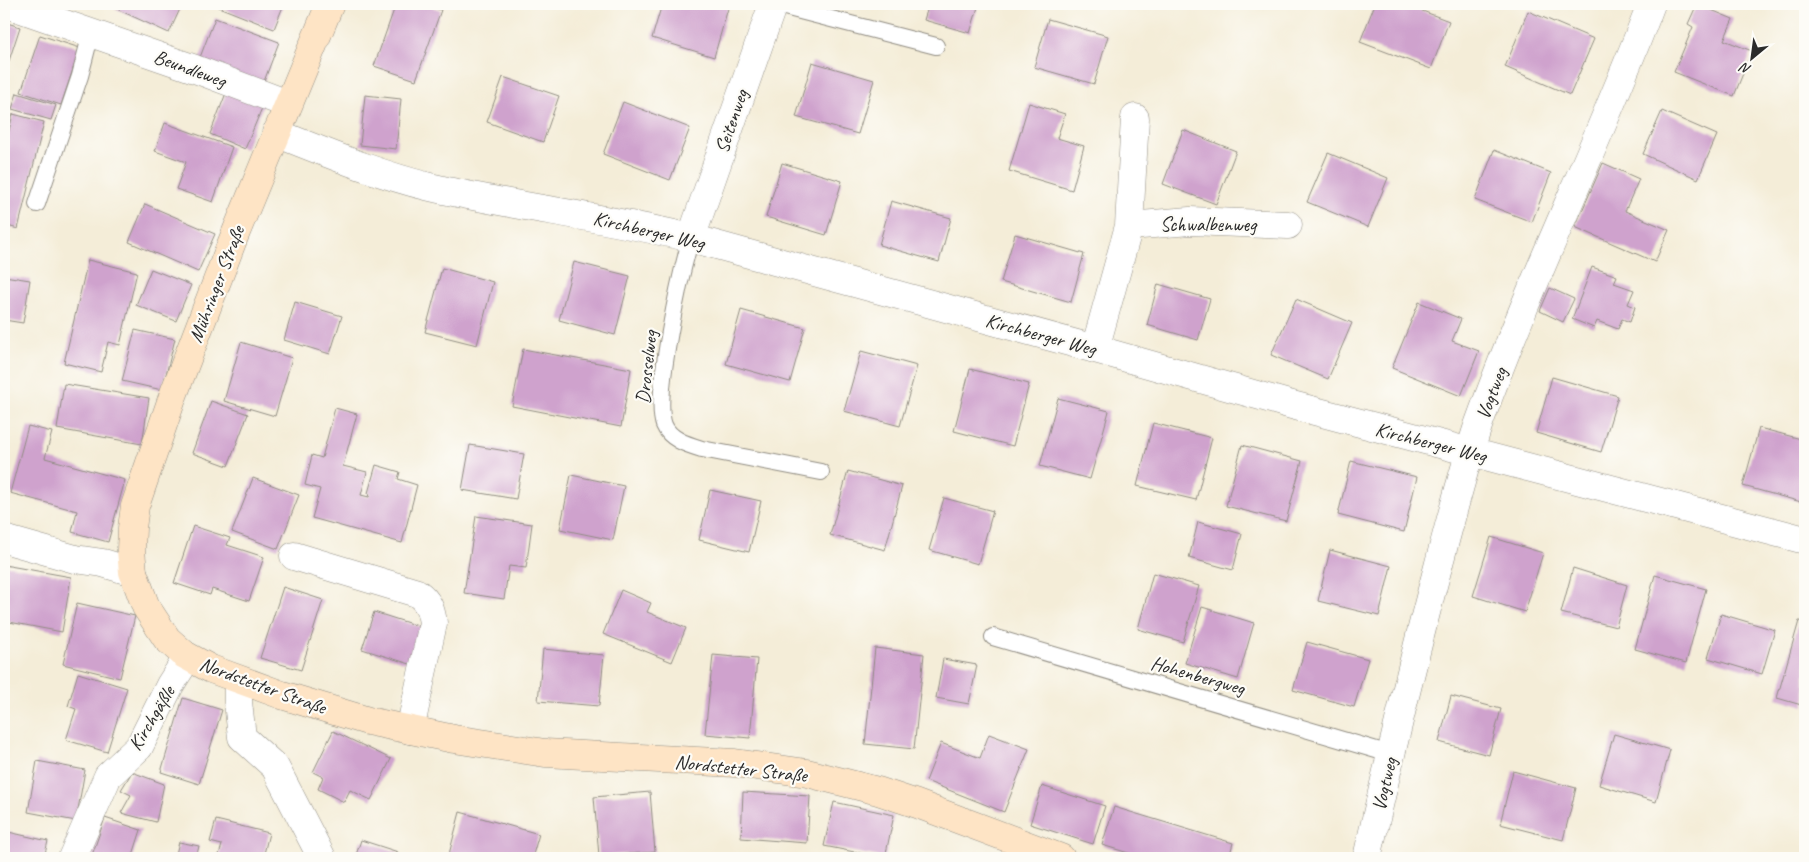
<svg xmlns="http://www.w3.org/2000/svg" width="1809" height="862" font-family="Caveat,sans-serif">
  <style>
    .building { fill: #cfa2cd }
    .lines { fill: none; stroke-linecap: round; stroke-linejoin: round }
    .lane-casing { stroke: #908c82; stroke-width: 18 }
    .street-casing { stroke: #908c82; stroke-width: 29 }
    .secondary-casing { stroke: #908c82; stroke-width: 29 }
    .lane { stroke: #fff; stroke-width: 16 }
    .street { stroke: #fff; stroke-width: 28 }
    .secondary { stroke: #fee4c5; stroke-width: 28 }
    .labels { text-anchor: middle; stroke-width: 4.5; stroke-linejoin: round; paint-order: stroke }
    .street-label { font-size: 20px; fill: #2b2b2b; stroke: #fdfcf7 }
  </style>
  <rect width="100%" height="100%" fill="#fdfcf7"/>
  <filter id="ink" filterUnits="userSpaceOnUse"><feTurbulence type="fractalNoise" baseFrequency=".02" numOctaves="2"/><feDisplacementMap in="SourceGraphic" scale="10" xChannelSelector="R" yChannelSelector="G"/><feConvolveMatrix kernelMatrix="1 2 1 2 8 2 1 2 1" color-interpolation-filters="sRGB"/></filter>
  <filter id="wash" filterUnits="userSpaceOnUse"><feTurbulence type="fractalNoise" baseFrequency=".0096" numOctaves="4" result="noise"/><feDisplacementMap in="SourceGraphic" scale="20" xChannelSelector="R" yChannelSelector="G"/><feGaussianBlur stdDeviation="1.12" result="paint"/><feColorMatrix in="noise" values="0 0 0 0 0 0 0 0 0 0 0 0 0 0 0 0 0 1.4 0 .05"/><feComposite in="paint" operator="in"/></filter>
  <g filter="url(#wash)">
    <rect width="100%" height="100%" fill="#f4edd8"/>
    <g id="blocks">
      <path class="building" d="M111,4H169L180,9L169,33L110,6Z
        M211,4H284L274,29Z
        M396,4H423L441,10L416,80L374,66Z
        M662,4L729,5L714,57L652,38Z
        M929,4H979L970,33L924,20Z
        M1375,4H1404L1449,21L1431,69L1360,42Z
        M1697,4L1733,19L1724,40L1752,51L1734,96L1674,72L1693,27L1688,24Z
        M1528,11L1594,39L1570,95L1505,67Z
        M215,18L279,42L263,84L199,60Z
        M1048,19L1108,36L1094,84L1034,67Z
        M4,22L20,27L4,76Z
        M40,35L80,48L61,105L21,92Z
        M812,62L874,80L858,134L796,117Z
        M503,77L559,96L543,142L487,122Z
        M228,88L264,103L245,149L210,134Z
        M17,93L56,105L51,120L12,109Z
        M365,95L401,99L396,149L360,145Z
        M623,102L690,128L670,180L603,154Z
        M1029,103L1065,114L1057,138L1084,146L1072,190L1009,171Z
        M1662,111L1717,135L1698,179L1643,154Z
        M13,114L44,122L18,229L4,225V151Z
        M165,123L232,147L213,202L176,189L186,162L155,151Z
        M1183,130L1236,151L1216,204L1163,184Z
        M1494,150L1551,173L1532,222L1475,200Z
        M1328,153L1388,178L1368,227L1307,202Z
        M782,163L842,181L826,235L766,217Z
        M1603,163L1639,179L1625,211L1669,230L1655,262L1575,227Z
        M891,201L951,218L939,262L879,245Z
        M145,204L215,234L198,272L129,242Z
        M1015,234L1084,254L1071,302L1001,282Z
        M88,260L137,272L120,345L108,342L101,372L64,363Z
        M574,262L630,276L615,335L559,320Z
        M1592,267L1617,276L1614,283L1634,290L1628,304L1635,307L1630,322L1622,319L1618,329L1597,321L1594,328L1572,319Z
        M442,268L493,282L477,345L425,332Z
        M151,269L191,285L176,321L136,305Z
        M4,276L30,280L23,323L4,320Z
        M1158,284L1210,299L1198,340L1147,325Z
        M1550,288L1574,299L1563,322L1540,311Z
        M1296,299L1352,323L1328,379L1271,355Z
        M295,302L342,316L330,354L284,340Z
        M1419,302L1461,319L1452,341L1479,351L1461,396L1392,368Z
        M741,310L805,328L790,382L726,364Z
        M135,330L175,339L162,390L122,381Z
        M241,342L292,358L275,416L224,401Z
        M523,349L631,369L621,427L512,406Z
        M861,351L917,366L900,426L844,411Z
        M970,369L1029,384L1013,446L954,431Z
        M1552,377L1618,396L1601,452L1536,433Z
        M64,384L149,398L142,444L57,429Z
        M1058,398L1109,411L1090,479L1040,466Z
        M211,401L248,414L228,466L192,453Z
        M335,408L357,414L343,466L367,472L361,495L369,497L370,494L368,493L376,465L400,472L398,479L417,485L402,543L312,518L320,489L305,485L312,455L322,458Z
        M1153,423L1212,438L1196,500L1137,486Z
        M28,426L52,432L45,458L125,480L108,542L72,532L77,511L10,493Z
        M1759,428L1805,440V503L1743,486Z
        M470,445L524,454L516,499L462,490Z
        M1242,445L1302,461L1286,521L1226,506Z
        M1351,461L1417,477L1404,532L1338,515Z
        M848,471L902,486L885,550L830,535Z
        M571,475L624,486L613,540L560,529Z
        M253,478L299,495L278,549L232,532Z
        M710,490L761,501L749,552L699,540Z
        M944,498L993,511L978,564L929,550Z
        M476,516L532,524L526,568L509,566L504,599L464,593Z
        M1198,522L1242,534L1233,570L1189,558Z
        M193,526L230,538L227,545L264,557L249,601L212,589L210,595L174,583Z
        M1491,537L1543,553L1525,612L1473,596Z
        M1330,550L1391,566L1379,616L1318,601Z
        M4,565L71,577L62,632L4,621Z
        M1573,568L1627,585L1616,627L1561,613Z
        M1153,573L1199,586L1183,642L1138,629Z
        M1655,575L1706,589L1686,663L1635,649Z
        M283,587L323,600L301,670L260,658Z
        M621,590L651,603L647,612L686,628L672,662L603,634Z
        M77,603L135,616L120,678L63,664Z
        M1202,607L1254,623L1238,679L1185,663Z
        M374,612L421,627L410,664L362,649Z
        M1721,614L1775,630L1762,674L1708,658Z
        M1799,621L1805,622V706L1777,698Z
        M1307,642L1368,659L1354,707L1293,690Z
        M875,648L924,654L914,749L865,744Z
        M543,649L604,655L599,706L538,701Z
        M713,655L757,659L750,738L705,734Z
        M943,659L977,665L969,704L936,698Z
        M78,673L127,688L107,752L66,740L76,709L68,706Z
        M1451,696L1501,709L1489,755L1439,742Z
        M183,698L222,710L199,784L161,772Z
        M333,731L391,759L371,800L350,790L344,802L318,789L323,777L313,772Z
        M989,734L1029,749L1004,812L926,781L941,743L980,758Z
        M1614,734L1670,750L1656,802L1599,785Z
        M37,761L85,770L76,821L28,812Z
        M1513,771L1576,788L1563,840L1500,824Z
        M132,772L164,784L156,822L121,813L131,795L121,790Z
        M1042,786L1105,806L1093,844L1030,824Z
        M650,792L655,852L599,856L594,797Z
        M743,792L810,796L807,843L741,838Z
        M834,802L894,815L885,858L824,846Z
        M1114,807L1233,843L1229,858H1145L1102,845Z
        M460,812L539,834L532,858H448Z
        M105,818L141,830L132,858H91Z
        M216,820L269,833L263,858H218L222,845L210,842Z
        M4,831L48,841L44,858H4Z
        M361,840L398,852L396,858H355Z
        M179,842L199,846L196,858H175Z"/>
    </g>
  </g>
  <g filter="url(#ink)">
    <use href="#blocks" fill-opacity="0" stroke="#908c82" stroke-width="1"/>
    <g class="lines">
      <g class="lane-casing">
        <path id="lane" d="M773,4L936,46
          M37,204L80,76L91,33
          M691,238C681,272 653,396 664,425C670,440 689,445 702,449L821,472
          M993,637L1390,754"/>
      </g>
      <g class="street-casing">
        <path id="street" d="M7,4L195,69L288,104
          M276,133C327,153 377,174 430,187C516,207 605,217 691,238L1095,349L1292,405L1805,540
          M1129,226L1190,221L1288,225
          M691,238L773,4
          M1095,349L1129,226L1135,118
          M4,539L75,559L103,563L133,572
          M294,556L417,593C428,601 431,609 433,623L410,730
          M238,680V702L242,737L275,767L322,858
          M72,858L108,776L139,747L170,685L182,666L185,655
          M1367,858C1389,761 1412,664 1438,567C1451,519 1463,470 1479,423C1530,281 1598,145 1651,4"/>
      </g>
      <g class="secondary-casing">
        <path id="secondary" d="M330,4L232,242L174,393L135,506L132,528L131,550L133,572L146,607L167,639L185,655L211,669L282,695L368,721L454,739L545,753L735,763L807,773L878,791L917,804L1061,858"/>
      </g>
      <use href="#lane" class="lane"/>
      <use href="#street" class="street"/>
      <use href="#secondary" class="secondary"/>
    </g>
  </g>
  <g class="labels">
    <g class="street-label">
      <text transform="translate(190 68) rotate(20)" y="7">Beundleweg</text>
      <text transform="translate(731 121) rotate(-71)" y="7">Seitenweg</text>
      <text x="1208" y="231">Schwalbenweg</text>
      <text transform="translate(649 230) rotate(13)" y="7">Kirchberger Weg</text>
      <text transform="translate(216 284) rotate(-69)" y="7">Mühringer Straße</text>
      <text transform="translate(1041 334) rotate(15)" y="7">Kirchberger Weg</text>
      <text transform="translate(646 367) rotate(-84)" y="7">Drosselweg</text>
      <text transform="translate(1491 393) rotate(-69)" y="7">Vogtweg</text>
      <text transform="translate(1431 442) rotate(14)" y="7">Kirchberger Weg</text>
      <text transform="translate(1198 675) rotate(16)" y="7">Hohenbergweg</text>
      <text transform="translate(263 685) rotate(20)" y="7">Nordstetter Straße</text>
      <text transform="translate(151 718) rotate(-59)" y="7">Kirchgäßle</text>
      <text transform="translate(741 768) rotate(6)" y="7">Nordstetter Straße</text>
      <text transform="translate(1384 784) rotate(-77)" y="7">Vogtweg</text>
    </g>
  </g>
  <rect width="1809" height="862" fill="none" stroke="#fdfcf7" stroke-width="20"/>
  <g transform="translate(1752 58) rotate(209)" stroke="#fdfcf7" stroke-width="4" paint-order="stroke">
  <path d="M0-4L9 19L0 12L-9 19Z" fill="#2b2b2b"/>
  <text y="-8" font-size="14" font-weight="bold" text-anchor="middle" fill="#2b2b2b">N</text>
  </g>
</svg>
